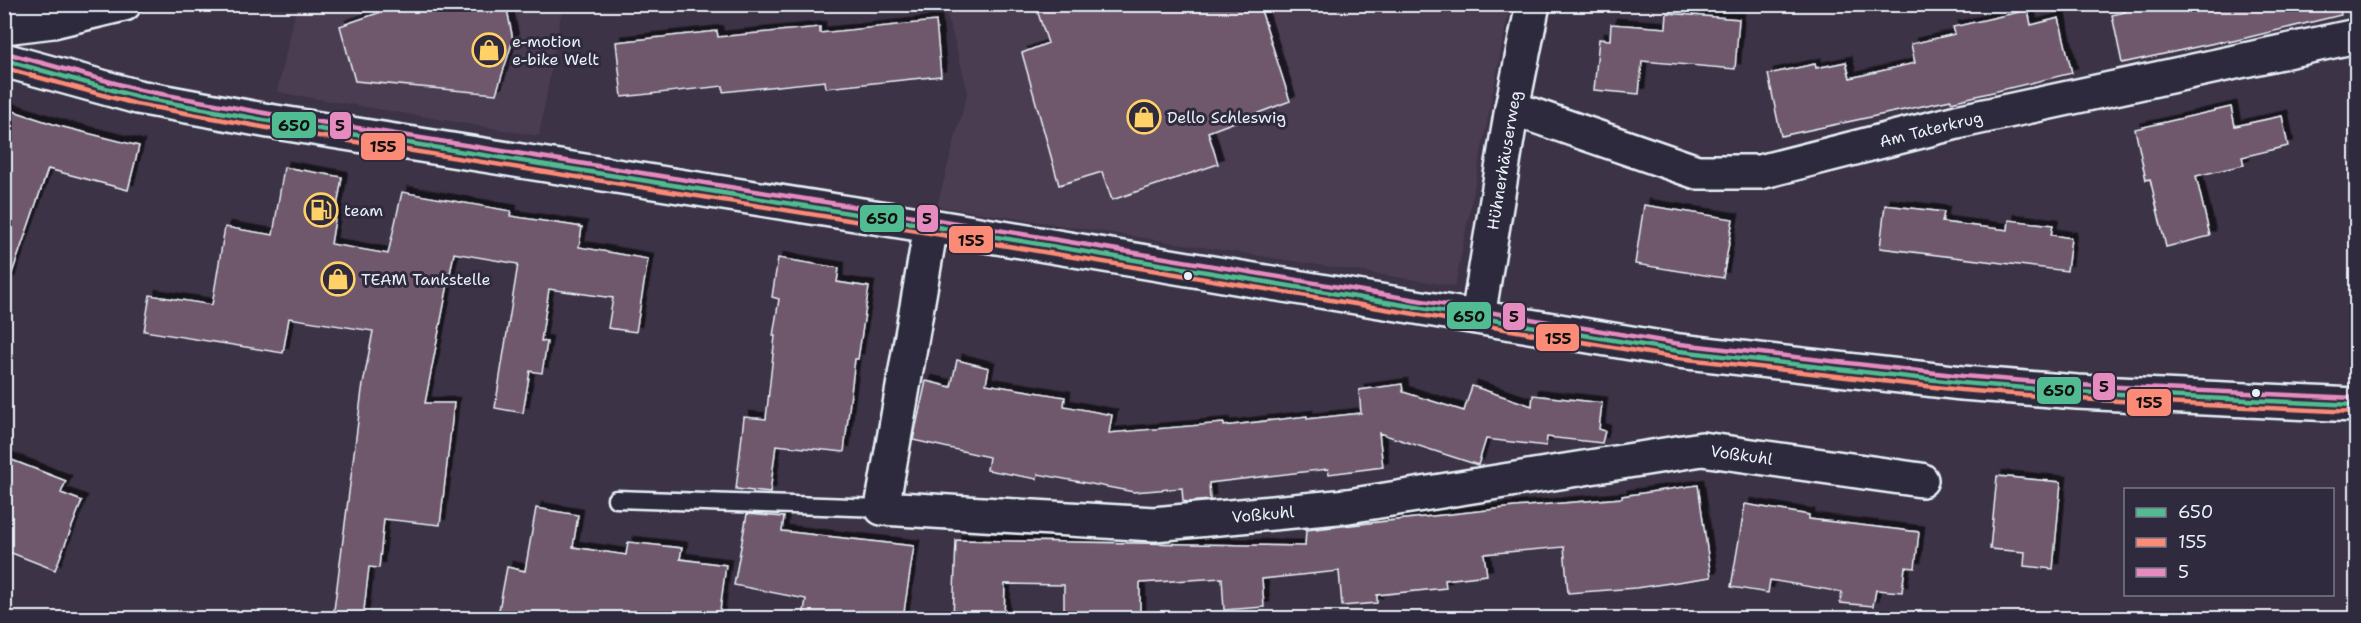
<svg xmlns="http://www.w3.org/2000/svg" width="2361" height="623" font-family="'Shantell Sans',sans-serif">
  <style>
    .built { fill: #4c3e51 }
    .building { fill: #70596c; stroke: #e8f1f8; stroke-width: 1.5; filter: url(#shadow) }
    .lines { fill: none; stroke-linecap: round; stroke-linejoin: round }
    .service-casing { stroke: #e8f1f8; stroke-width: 21 }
    .minor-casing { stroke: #e8f1f8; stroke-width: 38 }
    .tertiary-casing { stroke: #e8f1f8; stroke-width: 38 }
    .service { stroke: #2f2a3d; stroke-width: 16 }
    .minor { stroke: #2f2a3d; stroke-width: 33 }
    .tertiary { stroke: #2f2a3d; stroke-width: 33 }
    .bus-1-casing { stroke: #2f2a3d; stroke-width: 9 }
    .bus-2-casing { stroke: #2f2a3d; stroke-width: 9 }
    .bus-3-casing { stroke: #2f2a3d; stroke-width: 9 }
    .bus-1 { stroke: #51bc91; stroke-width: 4.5 }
    .bus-2 { stroke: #fb8b76; stroke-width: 4.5 }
    .bus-3 { stroke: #e68bc0; stroke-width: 4.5 }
    .bus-dot { fill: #e8f1f8; stroke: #2f2a3d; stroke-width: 2 }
    .labels { text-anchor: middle; stroke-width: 6; stroke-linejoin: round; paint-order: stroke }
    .poi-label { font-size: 16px; fill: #e8f1f8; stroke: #2f2a3d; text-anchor: start }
    .street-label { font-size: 16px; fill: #e8f1f8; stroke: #2f2a3d }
    .line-badge { stroke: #2f2a3d; stroke-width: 2 }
    .pale-badge-label { font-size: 16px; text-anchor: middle; font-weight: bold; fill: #111 }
  </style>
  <defs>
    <filter id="shadow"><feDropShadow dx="5.5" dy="-5.5" stdDeviation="0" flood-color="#0009"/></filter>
  </defs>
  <rect width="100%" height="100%" fill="#3c3346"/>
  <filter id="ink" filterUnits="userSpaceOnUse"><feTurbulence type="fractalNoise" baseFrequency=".0167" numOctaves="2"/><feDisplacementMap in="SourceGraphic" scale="12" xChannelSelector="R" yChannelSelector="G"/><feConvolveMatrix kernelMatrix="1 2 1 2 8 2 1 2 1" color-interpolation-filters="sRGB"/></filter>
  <g filter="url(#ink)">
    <path class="built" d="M560,4L562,9L539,136L277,92L297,5Z
      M932,5H1510L1455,286L937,206L968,91L946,11Z"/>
    <path class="building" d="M387,4H506L513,40L496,94L355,81L340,26L387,10Z
      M1035,4H1259L1290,101L1208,132L1218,164L1112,200L1102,172L1059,185L1022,53L1048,43Z
      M2123,4H2339L2341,15L2229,42V40L2122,63L2112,15L2125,12Z
      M2028,10L2031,25L2059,18L2072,73L1951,102V100L1781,136L1768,74L1815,64L1816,68L1846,62L1850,78L1915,63L1911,44L1955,34L1953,27Z
      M1667,13L1739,19L1735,69L1642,61L1639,94L1594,90L1599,39L1610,40L1611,24L1666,28Z
      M936,21L941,76L826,88L825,81L723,92V86L622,97L616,42L717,31L718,37L820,27V33Z
      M2231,107L2235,126L2282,116L2288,146L2242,157L2244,165L2196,176L2210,236L2166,247L2150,179L2146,180L2135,129Z
      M4,108L59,126L139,146L128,190L48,169L9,282L4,281Z
      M284,167L342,177L331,244L388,254L402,192L511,211L510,216L582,227L579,247L648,259L636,332L608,328L613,298L549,289L541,341L547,342L542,373L530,371L523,413L495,408L518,264L454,253L425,403H454L440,525L384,519L379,568L369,567L363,618H333L362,390L373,331L289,318L283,353L144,331L150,295L212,305L225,227L273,235Z
      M1644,205L1733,219L1723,278L1635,264Z
      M1885,205L1944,212L1942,222L2008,230L2009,220L2053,225L2051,235L2071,238L2067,271L1880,248Z
      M778,258L839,268L837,282L869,287L858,359H855L844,452L776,445L770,493L736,489L744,417L766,419L775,336H773L779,299L772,297Z
      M957,360L989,368L986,384L1065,397L1064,406L1112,415L1109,433L1224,423V426L1307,416V419L1361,413L1359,390L1402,384L1403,392L1464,411L1472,386L1532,406L1533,395L1602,403L1599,429L1605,431L1602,443L1547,437L1546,446L1486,439L1478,465L1379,433L1383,467L1329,474L1328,469L1209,483L1210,500L1188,502L1183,501L1182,488L1134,492L1038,474L1037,479L987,470L989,457L913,440L926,381L951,387Z
      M4,457L66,481L61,493L82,501L55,570L4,550Z
      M1997,476L2061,482L2053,569L2024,566L2025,552L1990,549Z
      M1698,485L1711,577L1636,588L1568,593L1564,547L1484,554L1487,575L1445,580L1446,588L1377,595V603L1342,606L1339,571L1262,579L1264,607L1224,610L1222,578L1140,583V618H1064V585L1005,584L1004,618H953L956,540L1305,546L1306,530L1515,507L1622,498V496Z
      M1745,504L1809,515V519L1919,532L1915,568L1905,567L1902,592L1876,590L1873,606L1840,603L1842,592L1770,580L1768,593L1731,587Z
      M536,508L578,515L573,547L626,555L628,542L682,548L680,559L726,565L719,618H521L498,615L507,567L525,571Z
      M747,514L784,517L782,531L914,546L903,618H803L806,599L734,585Z"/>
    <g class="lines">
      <g class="service-casing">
        <path id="service" d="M616,499L882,508"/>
      </g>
      <g class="minor-casing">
        <g id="minor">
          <path d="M4,27L53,21L124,4"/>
          <path id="s1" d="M1512,108L1697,172H1760L1957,122L2356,36"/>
          <path id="s2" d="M931,226L882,508L1154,524L1348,506L1702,449L1921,480"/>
          <path id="s3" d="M1478,317L1512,108L1533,4"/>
        </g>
      </g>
      <g class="tertiary-casing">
        <path id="tertiary" d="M4,60L138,97L269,121L931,226L1679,351L1962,383L2077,392L2356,405"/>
      </g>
      <use href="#service" class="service"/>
      <use href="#minor" class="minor"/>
      <use href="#tertiary" class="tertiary"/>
      <g class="bus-1-casing">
        <path id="bus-1" d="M4,60L138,97L269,121L931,226L1679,351L1962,383L2077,392L2356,405"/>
      </g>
      <g class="bus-2-casing">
        <path id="bus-2" d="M4,68L136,104L268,128L930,233L1678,358L1961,390L2077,399L2356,412"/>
      </g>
      <g class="bus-3-casing">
        <path id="bus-3" d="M6,53L140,90L270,114L932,219L1680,344L1963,376L2077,385L2356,398"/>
      </g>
      <use href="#bus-1" class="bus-1"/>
      <use href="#bus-2" class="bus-2"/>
      <use href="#bus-3" class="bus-3"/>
    </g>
  </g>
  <defs>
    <g id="shop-ring" transform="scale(1.725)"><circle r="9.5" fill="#2f2a3d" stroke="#ffd166" stroke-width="1.5"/><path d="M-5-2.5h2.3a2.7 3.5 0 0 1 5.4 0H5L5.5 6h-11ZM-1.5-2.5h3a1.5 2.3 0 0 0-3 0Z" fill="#ffd166"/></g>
    <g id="fuel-ring" transform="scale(1.725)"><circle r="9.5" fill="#2f2a3d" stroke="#ffd166" stroke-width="1.5"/><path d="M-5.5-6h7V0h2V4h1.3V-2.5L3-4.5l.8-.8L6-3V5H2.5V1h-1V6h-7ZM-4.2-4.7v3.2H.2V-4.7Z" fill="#ffd166"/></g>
  </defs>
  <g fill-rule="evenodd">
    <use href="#shop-ring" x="489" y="50"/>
    <use href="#shop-ring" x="1144" y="117"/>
    <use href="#fuel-ring" x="321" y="210"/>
    <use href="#shop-ring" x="338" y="279"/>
  </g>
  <g class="bus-dot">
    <circle cx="1188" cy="276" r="5"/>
    <circle cx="2256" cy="393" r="5"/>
  </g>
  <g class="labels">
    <g class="poi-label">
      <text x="512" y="47">e-motion<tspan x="512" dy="18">e-bike Welt</tspan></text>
      <text x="1167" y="123">Dello Schleswig</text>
      <text x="344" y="216">team</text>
      <text x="361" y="285">TEAM Tankstelle</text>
    </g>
    <g class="street-label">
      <text dy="6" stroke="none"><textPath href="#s1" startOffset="435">Am Taterkrug</textPath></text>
      <text dy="6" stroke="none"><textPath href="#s3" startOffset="159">Hühnerhäuserweg</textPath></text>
      <text dy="6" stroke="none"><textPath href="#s2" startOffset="1152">Voßkuhl</textPath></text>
      <text dy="6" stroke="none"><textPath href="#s2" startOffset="668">Voßkuhl</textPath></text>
    </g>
  </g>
  <g class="line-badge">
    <rect x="271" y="111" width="46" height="28" rx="6" fill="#51bc91"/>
    <rect x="329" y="111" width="23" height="29" rx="6" fill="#e68bc0"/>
    <rect x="360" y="132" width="46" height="29" rx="6" fill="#fb8b76"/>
    <rect x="859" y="204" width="46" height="29" rx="6" fill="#51bc91"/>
    <rect x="916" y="204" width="23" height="29" rx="6" fill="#e68bc0"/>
    <rect x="948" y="225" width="46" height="29" rx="6" fill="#fb8b76"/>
    <rect x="1446" y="301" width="46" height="29" rx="6" fill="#51bc91"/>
    <rect x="1502" y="302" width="24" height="29" rx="6" fill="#e68bc0"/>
    <rect x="1535" y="323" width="45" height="29" rx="6" fill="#fb8b76"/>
    <rect x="2092" y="372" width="24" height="29" rx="6" fill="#e68bc0"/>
    <rect x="2036" y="376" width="46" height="29" rx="6" fill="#51bc91"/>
    <rect x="2126" y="388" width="46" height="29" rx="6" fill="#fb8b76"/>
  </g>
  <g class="pale-badge-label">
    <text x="294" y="131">650</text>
    <text x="340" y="131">5</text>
    <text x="383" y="152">155</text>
    <text x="882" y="224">650</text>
    <text x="927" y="224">5</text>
    <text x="971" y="246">155</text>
    <text x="1469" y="322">650</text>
    <text x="1514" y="322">5</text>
    <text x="1558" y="344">155</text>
    <text x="2104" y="392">5</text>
    <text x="2059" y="396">650</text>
    <text x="2149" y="408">155</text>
  </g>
  <rect width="2361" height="623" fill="none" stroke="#2f2a3d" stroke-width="24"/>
  <rect x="12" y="12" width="2337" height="599" fill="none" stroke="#e8f1f8" stroke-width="2" filter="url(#ink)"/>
  <rect x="2124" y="488" width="210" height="108" fill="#2f2a3d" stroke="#797a88" stroke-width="1.5"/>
  <rect x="2136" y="508" width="30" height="9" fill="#51bc91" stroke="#797a88" stroke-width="1.5"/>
  <text x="2178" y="518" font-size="18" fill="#e8f1f8">650</text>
  <rect x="2136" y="538" width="30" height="9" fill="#fb8b76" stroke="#797a88" stroke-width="1.5"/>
  <text x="2178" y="548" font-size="18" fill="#e8f1f8">155</text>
  <rect x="2136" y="568" width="30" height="9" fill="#e68bc0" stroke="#797a88" stroke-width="1.5"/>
  <text x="2178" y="578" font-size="18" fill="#e8f1f8">5</text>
</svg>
